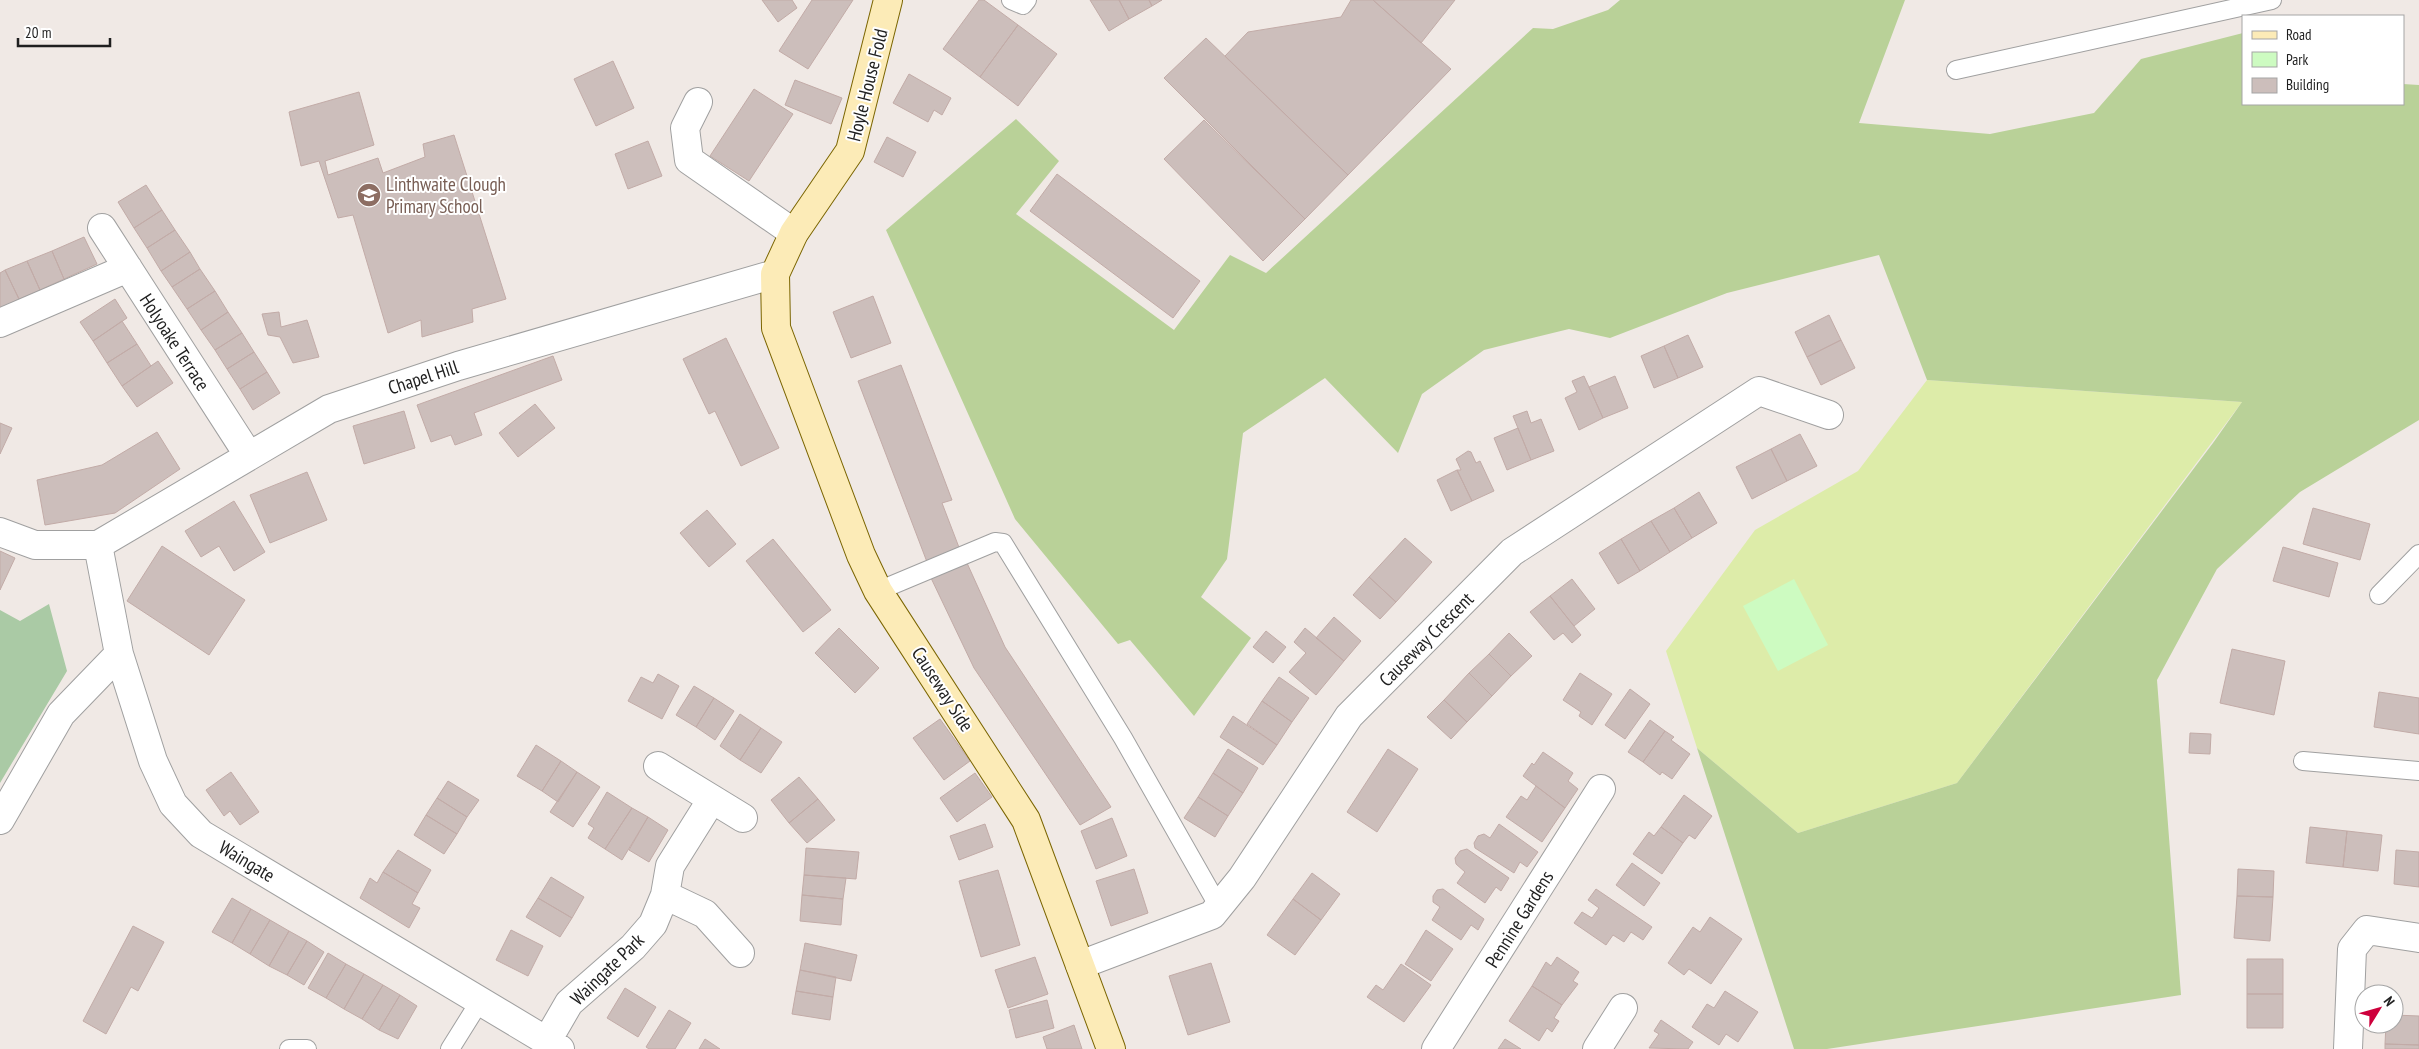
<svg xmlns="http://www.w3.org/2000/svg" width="2419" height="1049" font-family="'PT Sans Narrow',sans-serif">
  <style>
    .grass { fill: #ddeca9 }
    .forest { fill: #b9d198 }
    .cemetery { fill: #aacaa5 }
    .park { fill: #cdfbc1 }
    .building { fill: #ccbebb; stroke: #c2aba7 }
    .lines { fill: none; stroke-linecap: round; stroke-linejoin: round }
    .lane-casing { stroke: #a0a0a0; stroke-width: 20 }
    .street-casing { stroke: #a0a0a0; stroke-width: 30 }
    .secondary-casing { stroke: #7b6501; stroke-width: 30 }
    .lane { stroke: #fff; stroke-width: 18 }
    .street { stroke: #fff; stroke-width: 28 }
    .secondary { stroke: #fcebb7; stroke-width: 28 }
    .labels { text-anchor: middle; stroke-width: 4; stroke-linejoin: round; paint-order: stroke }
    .street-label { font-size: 19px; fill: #1f1f1f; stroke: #fff }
    .education-label { font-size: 19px; fill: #785e54; stroke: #fff; text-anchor: start }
  </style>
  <rect width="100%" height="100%" fill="#f0e9e5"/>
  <path class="grass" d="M1927,380L2242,402L1957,783L1798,833L1697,748L1666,651L1755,530L1858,471Z"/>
  <path class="forest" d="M1620,0H1905L1859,123L1990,134L2094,113L2141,59L2243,33V104H2403V84L2419,85V420L2300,492L2217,569L2157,680L2181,995L1827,1049H1794L1697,748L1798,833L1957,783L2213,443L2242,402L1927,380L1879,255L1727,293L1610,338L1569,329L1484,350L1422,394L1398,453L1325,378L1243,433L1227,559L1201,597L1251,638L1194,716L1130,640L1118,644L1015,519L886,230L1016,119L1059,161L1016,214L1174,330L1230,255L1266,273L1533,28L1553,29L1608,10Z"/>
  <path class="cemetery" d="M49,604L67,671L0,783V610L20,621Z"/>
  <path class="park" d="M1794,579L1828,645L1778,671L1743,606Z"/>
  <path class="building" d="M762,0H792L797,8L778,22Z
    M812,0H853L808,69L779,51Z
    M979,0H984L1018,25L980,77L943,49Z
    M1090,0H1119L1129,19L1109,31Z
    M1119,0H1149L1152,6L1129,19Z
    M1149,0H1162L1152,6Z
    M1351,0H1373L1451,69L1348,175L1225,56L1248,32L1341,17Z
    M1373,0H1455L1421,43Z
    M1018,25L1057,54L1018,106L980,77Z
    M1206,38L1348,175L1305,219L1164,78Z
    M613,61L634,108L596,126L574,79Z
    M909,74L951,98L942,115L934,110L928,122L893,103Z
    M795,80L842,98L831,124L785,105Z
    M754,89L793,114L749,181L710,156Z
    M359,92L374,145L325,161L328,175L378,158L383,173L425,157L423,144L454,135L506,299L472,309L473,322L422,337L421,320L388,333L353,215L338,218L319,161L301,166L289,112Z
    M1204,120L1305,219L1263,261L1164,159Z
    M887,137L916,152L903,177L874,162Z
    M648,141L662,176L628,189L615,154Z
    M1057,174L1200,281L1173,318L1030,211Z
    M146,185L162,210L134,228L118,202Z
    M162,210L175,230L147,248L134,228Z
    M175,230L190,252L161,271L147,248Z
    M84,237L97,264L64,279L52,251Z
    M52,251L64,279L40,290L27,261Z
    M190,252L200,269L172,287L161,271Z
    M27,261L40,290L19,299L5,270Z
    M200,269L215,291L187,309L172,287Z
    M5,270L19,299L0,308V273Z
    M215,291L228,312L201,330L187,309Z
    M873,296L891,343L851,358L833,312Z
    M115,299L127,318L93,341L80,322Z
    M228,312L242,333L215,350L201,330Z
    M279,312L281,327L307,320L319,357L293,363L280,337L268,335L262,314Z
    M1829,315L1841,340L1807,357L1795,332Z
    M122,321L137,344L107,363L93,341Z
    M242,333L254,352L227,369L215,350Z
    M1688,335L1703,367L1678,378L1664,346Z
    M726,338L779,448L741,466L715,411L709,414L683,359Z
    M1841,340L1855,368L1821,385L1807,357Z
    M137,344L151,366L122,386L107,363Z
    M1664,346L1678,378L1654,388L1641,356Z
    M254,352L267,372L240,389L227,369Z
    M553,356L562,380L474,413L482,435L455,445L451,435L431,442L417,405Z
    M158,361L173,383L137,407L122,386Z
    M901,365L952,500L942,503L960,550L927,562L858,381Z
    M267,372L280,393L253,410L240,389Z
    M1584,376L1603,418L1579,430L1565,398L1577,392L1572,381Z
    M1615,376L1628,408L1603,418L1589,387Z
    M535,404L555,428L518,457L499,433Z
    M404,411L415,448L364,464L353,426Z
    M1527,411L1531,423L1541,419L1554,451L1531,460L1513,416Z
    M0,423L12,428L0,454Z
    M1518,428L1531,460L1507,470L1494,438Z
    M157,432L180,469L115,513L45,525L37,480L102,465Z
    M1800,434L1817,466L1787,481L1771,449Z
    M1771,449L1787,481L1752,499L1736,467Z
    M1468,451L1471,452L1476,463L1480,461L1494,491L1472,501L1457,470H1461L1456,459Z
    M1457,470L1472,501L1451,511L1437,480Z
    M307,472L327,520L270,543L250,495Z
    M1699,492L1717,523L1692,538L1674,508Z
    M234,501L265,552L234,571L219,546L201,557L185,531Z
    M1674,508L1692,538L1670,552L1651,521Z
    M2313,508L2370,524L2360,560L2303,544Z
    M707,510L736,544L709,567L680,533Z
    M1651,521L1670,552L1640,571L1621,539Z
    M1405,538L1432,562L1396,602L1369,577Z
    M773,539L831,610L803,632L746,561Z
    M1621,539L1640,571L1618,584L1599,553Z
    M162,546L245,600L209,655L127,601Z
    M2283,547L2338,563L2329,597L2273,581Z
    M0,551L15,558L0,590Z
    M967,563L1005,647L1111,807L1080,825L974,668L931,578Z
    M1369,577L1396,602L1380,619L1353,595Z
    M1572,579L1595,609L1574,626L1550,596Z
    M1550,596L1581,635L1572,643L1563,633L1554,640L1530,612Z
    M1334,617L1361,641L1344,661L1316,638Z
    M839,628L879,668L855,693L815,653Z
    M1305,628L1344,661L1316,695L1289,672L1306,653L1294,642Z
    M1266,631L1286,647L1273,663L1253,647Z
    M1509,633L1532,656L1511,676L1489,654Z
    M2232,649L2285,661L2274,715L2220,703Z
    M1489,654L1511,676L1492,696L1469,673Z
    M1469,673L1492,696L1467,722L1444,700Z
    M1580,673L1612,694L1592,725L1579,716L1581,712L1563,700Z
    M658,674L679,686L662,719L628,701L641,677L653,683Z
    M1279,677L1309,698L1292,722L1262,701Z
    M694,686L714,698L696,727L676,715Z
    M1630,689L1650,704L1625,739L1605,725Z
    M2379,692L2419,698V734L2374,727Z
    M714,698L734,711L715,740L696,727Z
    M1444,700L1467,722L1451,739L1427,717Z
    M1262,701L1292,722L1277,745L1247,724Z
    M740,714L761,728L740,760L720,746Z
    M1233,716L1277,745L1263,765L1220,737Z
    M940,719L970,761L944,780L913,738Z
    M1650,720L1665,731L1643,762L1628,752Z
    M761,728L782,742L761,773L740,760Z
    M1665,731L1674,737L1671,740L1690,754L1672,779L1662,772L1660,775L1643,762Z
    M2190,733L2211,734L2210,754L2189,753Z
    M536,745L561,761L542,791L517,776Z
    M1228,749L1258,768L1243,793L1213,773Z
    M1388,749L1418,769L1377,832L1347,812Z
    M1543,752L1573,773L1568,781L1578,789L1565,808L1523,776L1532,763L1534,765Z
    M561,761L577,772L558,802L542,791Z
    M231,772L259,812L240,825L230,811L224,816L206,790Z
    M577,772L600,787L573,827L550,812Z
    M975,773L992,797L957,822L940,798Z
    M1213,773L1243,793L1228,816L1198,797Z
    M799,777L818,799L789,823L771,800Z
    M448,781L479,800L467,817L437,798Z
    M1536,786L1565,808L1542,842L1506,817L1521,796L1527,800Z
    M607,792L632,808L605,849L588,838L594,828L588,824Z
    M1684,795L1712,816L1695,839L1689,835L1683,843L1661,827Z
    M1198,797L1228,816L1215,837L1184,818Z
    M437,798L467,817L457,834L426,815Z
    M818,799L835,820L807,843L789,823Z
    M632,808L648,817L622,860L605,849Z
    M426,815L457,834L444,854L414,835Z
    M648,817L668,830L649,862L629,850Z
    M1112,818L1127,856L1096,869L1081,831Z
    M985,824L993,847L959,860L950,836Z
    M1499,824L1538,852L1527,867L1520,862L1514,873L1475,848L1474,843L1478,836L1484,834L1490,838Z
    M1661,827L1683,843L1662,874L1633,854L1649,832L1654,836Z
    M2310,827L2347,831L2343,867L2306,863Z
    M2347,831L2382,835L2378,871L2343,867Z
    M806,848L859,852L856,879L804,875Z
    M1467,849L1509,878L1501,891L1496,887L1485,903L1457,883L1465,872L1456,864L1455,858L1460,851Z
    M398,850L431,870L418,893L383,872Z
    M2396,850L2419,852V887L2394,884Z
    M1632,863L1660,883L1644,906L1616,885Z
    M1134,869L1148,913L1111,926L1096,881Z
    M2238,869L2274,871L2273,897L2237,896Z
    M998,870L1020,945L981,957L959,881Z
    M383,872L418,893L412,904L420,908L409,928L360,898L370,878L377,883Z
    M1312,873L1340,894L1321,920L1293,899Z
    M804,875L846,878L843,899L802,895Z
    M551,877L584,897L572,918L538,898Z
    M1443,889L1484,919L1478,930L1471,925L1461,940L1432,920L1440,907L1433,902V896L1437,890Z
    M1596,889L1652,927L1643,940L1631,932L1624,942L1613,935L1606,945L1574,923L1582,912L1592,918L1599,908L1588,900Z
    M802,895L843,899L841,925L800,921Z
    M2237,896L2273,897L2270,941L2234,938Z
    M232,898L251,909L232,943L212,932Z
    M538,898L572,918L560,937L526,917Z
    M1293,899L1321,920L1295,955L1267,935Z
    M251,909L270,920L250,954L232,943Z
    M1710,917L1742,939L1711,984L1689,969L1684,975L1668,963L1693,927L1700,932Z
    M270,920L289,931L269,966L250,954Z
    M133,926L164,942L138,991L131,987L106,1034L83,1021Z
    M511,930L543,946L528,976L496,960Z
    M1426,930L1453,949L1431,981L1405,964Z
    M289,931L307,941L287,975L269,966Z
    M307,941L324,952L304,985L287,975Z
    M805,943L857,955L851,981L800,970Z
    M328,953L346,964L326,998L308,988Z
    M1035,957L1048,994L1008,1008L995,970Z
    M1557,957L1579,972L1573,981L1578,984L1562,1005L1532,986L1546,962L1551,966Z
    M2247,959H2283V994H2247Z
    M1211,963L1230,1022L1188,1035L1169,976Z
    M346,964L364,974L344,1009L326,998Z
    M1401,964L1431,985L1404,1022L1367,997L1376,985L1383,990Z
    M800,970L836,977L833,997L796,991Z
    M364,974L383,985L362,1019L344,1009Z
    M383,985L400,995L379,1030L362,1019Z
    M1532,986L1562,1005L1554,1018L1559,1021L1552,1032L1547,1028L1539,1041L1509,1021Z
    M625,988L656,1007L638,1037L607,1018Z
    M796,991L833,997L830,1020L792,1014Z
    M1725,991L1758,1012L1738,1042L1726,1034L1719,1045L1692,1027L1707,1004L1714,1008Z
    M2247,994H2283V1028H2247Z
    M400,995L417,1006L398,1039L379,1030Z
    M1047,1000L1054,1028L1016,1038L1009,1010Z
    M669,1010L691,1023L675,1049H649L646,1047Z
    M2394,1015L2419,1016V1045L2385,1044L2386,1024H2394Z
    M1661,1020L1693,1042L1688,1049L1649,1048L1659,1034L1654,1031Z
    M1074,1025L1082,1049H1047L1043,1037Z
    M705,1039L720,1049H699Z
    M1505,1039L1521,1049H1498Z
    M2385,1044L2419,1045V1049H2385Z"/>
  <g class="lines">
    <g class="lane-casing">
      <path id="lane" d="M1011,0L1023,5L1027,0
        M1956,70L2272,0
        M878,591L995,542L1003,543L1123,738L1219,907
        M2379,595L2419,554
        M2303,761L2419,771
        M289,1049H307
        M450,1049L480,1001"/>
    </g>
    <g class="street-casing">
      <path id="street" d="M698,102L685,128L689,160L794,233
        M102,228L249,456
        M0,323L128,268
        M0,532L35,545H98
        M98,545L329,409L458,366L775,274
        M98,545L119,654L153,761L173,804L201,834L560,1049
        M712,799L743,818
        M0,820L61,714L119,654
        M665,895L705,914L740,953
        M1080,965L1212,915L1242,878L1349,716L1512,552L1759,391L1829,415
        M547,1041L569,1003L633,947L653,924L665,895L670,866L712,799L658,766
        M1436,1049L1601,789
        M1597,1049L1623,1008
        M2348,1049L2352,949L2367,930L2419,938"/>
    </g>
    <g class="secondary-casing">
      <path id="secondary" d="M888,0L850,151L794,233L775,274L776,328L861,555L878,591L1026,820L1111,1049"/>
    </g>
    <use href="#lane" class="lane"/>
    <use href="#street" class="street"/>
    <use href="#secondary" class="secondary"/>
  </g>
  <defs>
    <g id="school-disc" transform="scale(1.25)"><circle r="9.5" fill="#8d6e63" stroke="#fff"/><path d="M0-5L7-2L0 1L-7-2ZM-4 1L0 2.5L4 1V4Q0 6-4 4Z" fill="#fff"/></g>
  </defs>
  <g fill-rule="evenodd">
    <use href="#school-disc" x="369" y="195"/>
  </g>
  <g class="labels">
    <g class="street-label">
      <text transform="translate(867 85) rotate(-76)" y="7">Hoyle House Fold</text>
      <text transform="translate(175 342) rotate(57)" y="7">Holyoake Terrace</text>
      <text transform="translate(423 377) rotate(-18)" y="7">Chapel Hill</text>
      <text transform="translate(1426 639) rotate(-45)" y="7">Causeway Crescent</text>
      <text transform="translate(943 689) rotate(57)" y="7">Causeway Side</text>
      <text transform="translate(247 861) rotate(31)" y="7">Waingate</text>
      <text transform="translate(1519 919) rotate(-58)" y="7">Pennine Gardens</text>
      <text transform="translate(607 969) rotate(-44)" y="7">Waingate Park</text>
    </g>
    <g class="education-label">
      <text x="386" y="191">Linthwaite Clough<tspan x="386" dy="22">Primary School</tspan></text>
    </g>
  </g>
  <rect x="2242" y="15" width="162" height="90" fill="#ffffff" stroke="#a5a5a5"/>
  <rect x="2252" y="31" width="25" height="8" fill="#fcebb7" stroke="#a5a5a5"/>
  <text x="2286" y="40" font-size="15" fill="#1f1f1f">Road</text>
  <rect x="2252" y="52" width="25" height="15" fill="#cdfbc1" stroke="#a5a5a5"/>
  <text x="2286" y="65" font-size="15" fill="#1f1f1f">Park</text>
  <rect x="2252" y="78" width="25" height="15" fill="#ccbebb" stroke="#a5a5a5"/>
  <text x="2286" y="90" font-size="15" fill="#1f1f1f">Building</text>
  <g transform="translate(2379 1009) rotate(53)"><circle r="24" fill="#ffffff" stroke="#a5a5a5"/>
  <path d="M0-4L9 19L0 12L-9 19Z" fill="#ce003c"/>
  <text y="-8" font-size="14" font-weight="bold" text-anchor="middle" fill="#1f1f1f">N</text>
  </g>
  <path d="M18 38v8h92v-8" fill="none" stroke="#1f1f1f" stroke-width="2.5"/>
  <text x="25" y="38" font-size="15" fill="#1f1f1f" stroke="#ffffff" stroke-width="4" paint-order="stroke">20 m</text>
</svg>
